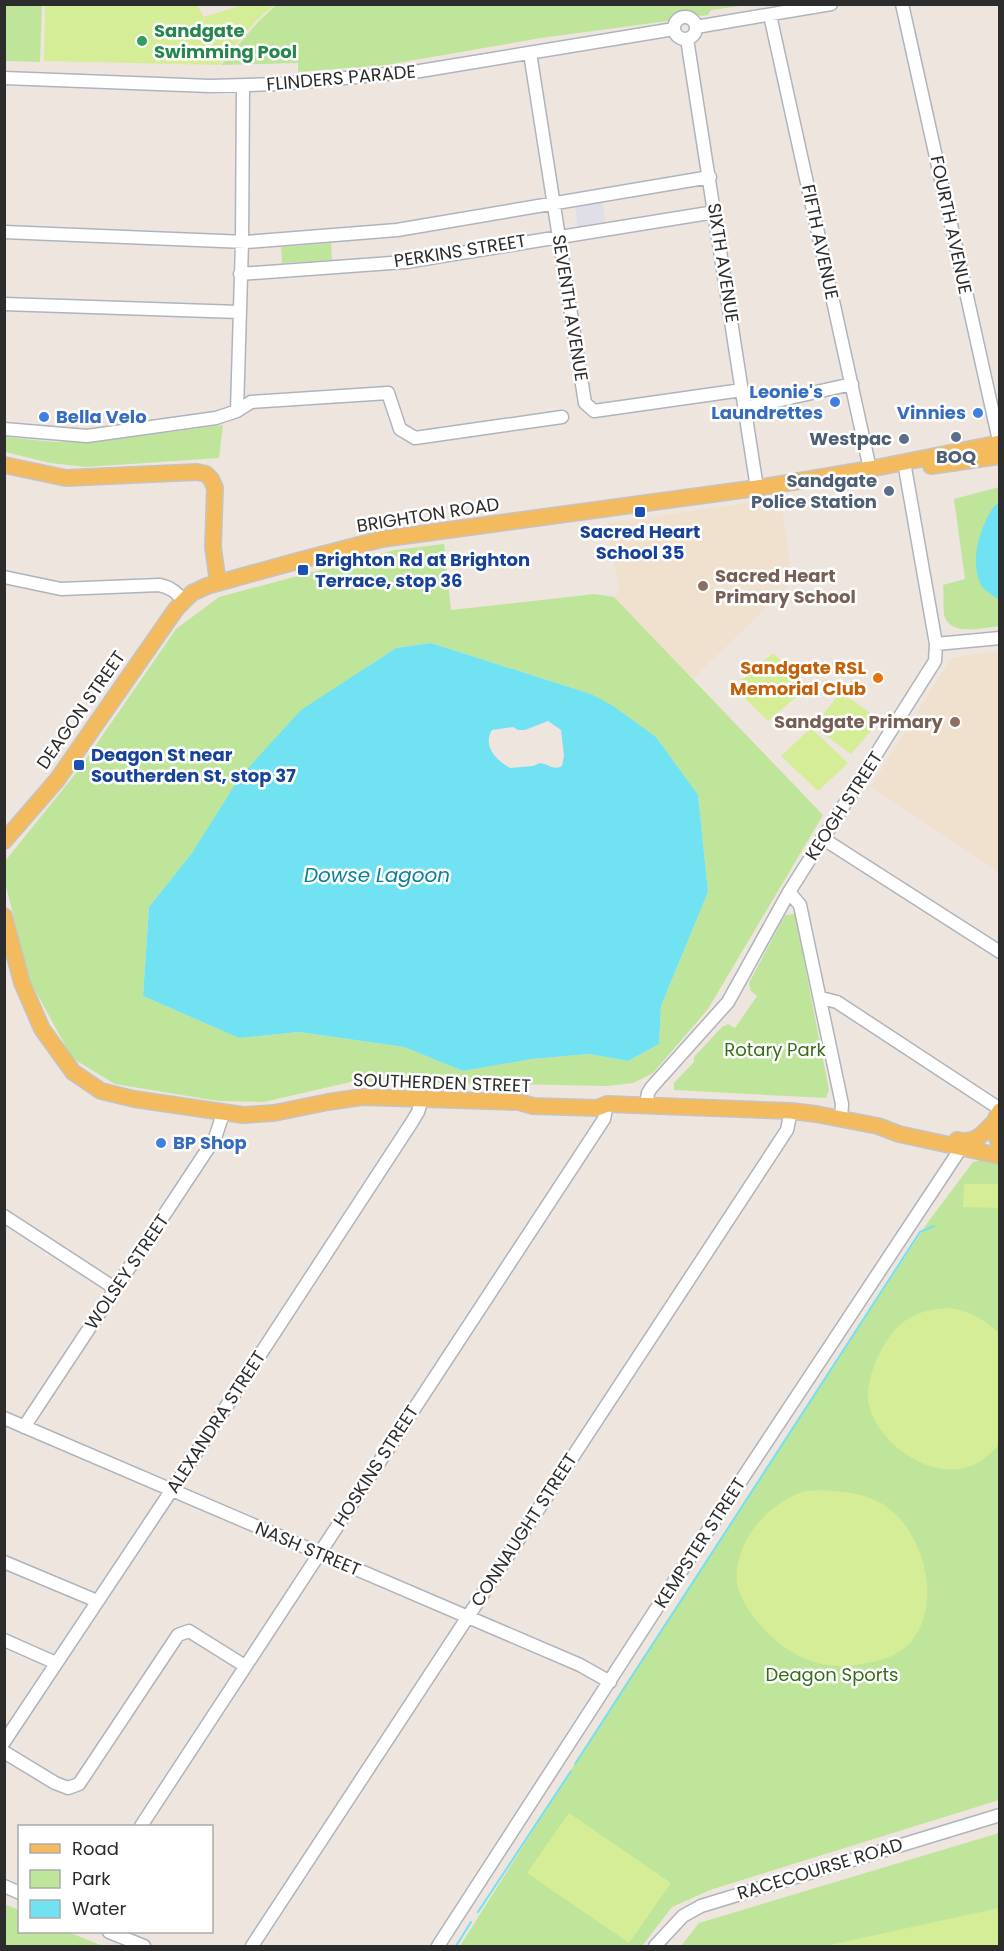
<svg xmlns="http://www.w3.org/2000/svg" width="1004" height="1951" font-family="Poppins,sans-serif">
  <style>
    .industrial { fill: #e0dfe7 }
    .education { fill: #f0e0ce }
    .green { fill: #bfe59b; fill-rule: evenodd }
    .pitch { fill: #d5ed96 }
    .water { fill: #71e2f1; fill-rule: evenodd }
    .lines { fill: none; stroke-linecap: round; stroke-linejoin: round }
    .stream { stroke: #71e2f1; stroke-width: 2 }
    .minor-casing { stroke: #afb4bc; stroke-width: 15 }
    .major-casing { stroke: #c4c4c4; stroke-width: 18 }
    .minor { stroke: #fff; stroke-width: 12 }
    .major { stroke: #f4ba5e; stroke-width: 15 }
    .leisure-dot { fill: #2e9e5b; stroke: #fff; stroke-width: 2 }
    .shop-dot { fill: #3f7fe0; stroke: #fff; stroke-width: 2 }
    .service-dot { fill: #5c6f8a; stroke: #fff; stroke-width: 2 }
    .transit-dot { fill: #1a4fb4; stroke: #fff; stroke-width: 2 }
    .education-dot { fill: #8d6e63; stroke: #fff; stroke-width: 2 }
    .food-dot { fill: #e8710a; stroke: #fff; stroke-width: 2 }
    .labels { text-anchor: middle; stroke-width: 5; stroke-linejoin: round; paint-order: stroke }
    .leisure-label { font-size: 18px; font-weight: bold; fill: #27864d; stroke: #fff; text-anchor: start }
    .street-label { font-size: 18px; fill: #2c2c2c; stroke: #fff }
    .shop-label { font-size: 18px; font-weight: bold; fill: #366cbe; stroke: #fff; text-anchor: end }
    .service-label { font-size: 18px; font-weight: bold; fill: #4e5e75; stroke: #fff; text-anchor: end }
    .transit-label { font-size: 18px; font-weight: bold; fill: #164399; stroke: #fff; text-anchor: start }
    .education-label { font-size: 18px; font-weight: bold; fill: #785e54; stroke: #fff; text-anchor: start }
    .food-label { font-size: 18px; font-weight: bold; fill: #c56008; stroke: #fff; text-anchor: end }
    .park-label { font-size: 18px; fill: #376c19; stroke: #fff }
    .water-label { font-size: 20px; font-style: italic; fill: #0b7f9b; stroke: #fff }
  </style>
  <rect width="100%" height="100%" fill="#eee5df"/>
  <path class="industrial" d="M602,200L606,226L578,230L575,204Z"/>
  <path class="education" d="M781,498L792,582L693,679L614,597L619,591L607,523Z
    M999,651H1000L999,873L871,787L951,658Z"/>
  <path class="green" d="M5,4L42,5L40,62L5,61Z
    M351,4L352,6L358,4L747,5L711,10L708,15L701,16L684,10L677,13L668,21L541,38L386,65L298,72V63L221,65L258,22L276,5Z
    M331,243L332,260L282,263L281,247Z
    M223,425L219,458L86,467L50,463L5,452L4,437L55,442H95Z
    M999,487V626C984,628 948,637 944,614C943,604 944,594 943,585L965,579L954,499Z
    M444,544L451,610L595,594L614,597L823,815L708,1009L653,1073L633,1083L607,1086L355,1081L264,1102L218,1101L115,1084L72,1058L29,979L5,882L6,860L80,768L176,629L219,597L395,550ZM431,643L591,694L656,737L698,796L708,892L661,1006L659,1044L628,1061L589,1054L532,1059L463,1071L404,1047L299,1032L239,1038L143,996L149,907L192,853L368,666L396,648Z
    M795,914L829,1090L826,1098L674,1090V1083L694,1062V1057L722,1027L728,1024L735,1028L757,996L751,991L749,983L785,915Z
    M981,1160L999,1164V1800L710,1890L672,1907L642,1946H460L619,1694L928,1222L973,1162Z
    M999,1833V1946H681L699,1923Z
    M4,1904L19,1910L20,1932H68L103,1946H5Z"/>
  <path class="pitch" d="M45,5H197L204,17L242,5H274L256,21L219,65L44,61Z
    M773,653L808,687L768,721L733,687Z
    M841,692L880,720L851,754L813,726Z
    M811,728L848,763L818,791L781,756Z
    M964,1184H999V1208L963,1207Z
    M949,1308C971,1311 983,1319 999,1333L1000,1444C991,1452 983,1462 971,1466C931,1481 879,1445 869,1405C863,1380 885,1333 906,1320C920,1311 933,1309 949,1308Z
    M824,1490C843,1492 864,1493 881,1503C924,1528 944,1604 910,1643C897,1657 879,1661 861,1664C817,1673 778,1650 752,1615C746,1606 738,1594 737,1582C734,1544 763,1509 797,1494C804,1490 815,1491 824,1490Z
    M569,1813L671,1883L629,1943L527,1873Z
    M999,1908V1946H825Z"/>
  <path class="water" d="M999,503V600C994,596 984,591 981,585C969,560 980,527 994,506Z
    M431,643L591,694L613,706L656,737L698,795L708,892L661,1006L659,1044L628,1061L589,1054L532,1059L463,1071L404,1047L299,1032L239,1038L143,996L149,907L192,853L240,777L301,710L396,648ZM548,721L561,730L564,756L562,766C553,771 549,764 540,763L533,766L510,768C497,761 482,746 492,730L513,727L518,730H525Z"/>
  <g class="lines">
    <path class="stream" d="M575,1764L920,1232L934,1226
      M478,1912L571,1771
      M456,1946L471,1922"/>
    <g class="minor-casing">
      <path id="minor" d="M902,4L1000,445
        M770,15L870,469
        M674 28a11 11 0 1 1 22 0a11 11 0 1 1-22 0Z
        M696,27L831,4
        M687,39L757,488
        M530,53L585,403L594,411L742,390
        M4,78L210,86L280,84L420,71L674,29
        M4,232L246,242L397,230L710,177
        M240,274L405,262L715,212
        M4,304L239,312
        M745,408L852,384
        M237,411L242,242L243,86
        M4,429L87,436L216,418L237,411L251,402L388,393L400,429L415,438L562,417
        M4,577L61,589L159,585C170,587 176,592 183,600
        M936,644L1000,638
        M822,838L1000,952
        M789,892L800,905L842,1104L841,1119
        M821,998L837,1002L1000,1109
        M646,1106L648,1093L651,1088L728,1002L789,892L935,661L936,644L904,462
        M4,1216L116,1289
        M4,1418L580,1665L610,1682
        M24,1427L215,1138L223,1114
        M4,1562L97,1601
        M4,1640L56,1663
        M4,1742L175,1485L412,1122L418,1112L422,1099
        M4,1752L55,1783L68,1788L79,1784L178,1635L189,1631L245,1666
        M141,1826L604,1119L607,1104
        M4,1886L20,1893
        M109,1932L144,1946
        M252,1946L787,1130L791,1111
        M438,1946L660,1603L965,1142
        M655,1946L683,1916L701,1906L1000,1815"/>
    </g>
    <g class="major-casing">
      <path id="major" d="M4,465L66,478L197,472L206,474L211,479L215,488L213,547L218,583
        M931,466L1000,456
        M4,841L57,780L176,609L192,593L207,586L301,560L382,539L757,488L870,469L1000,443
        M4,916L22,983L42,1029L73,1072L101,1091L134,1099L243,1115L274,1113L328,1102L362,1097L519,1102L533,1106L597,1108L607,1104L791,1111L816,1114L878,1126L899,1134L1000,1156
        M1000,1111C992,1122 994,1133 1000,1144
        M957,1140C975,1144 982,1135 994,1122"/>
    </g>
    <use href="#minor" class="minor"/>
    <use href="#major" class="major"/>
  </g>
  <circle class="leisure-dot" cx="142" cy="41" r="6"/>
  <g class="shop-dot">
    <circle cx="835" cy="402" r="6"/>
    <circle cx="978" cy="413" r="6"/>
    <circle cx="44" cy="417" r="6"/>
    <circle cx="161" cy="1143" r="6"/>
  </g>
  <g class="service-dot">
    <circle cx="956" cy="437" r="6"/>
    <circle cx="904" cy="439" r="6"/>
    <circle cx="889" cy="491" r="6"/>
  </g>
  <g class="transit-dot">
    <rect x="634" y="506" width="12" height="12" rx="3"/>
    <rect x="297" y="564" width="12" height="12" rx="3"/>
    <rect x="73" y="759" width="12" height="12" rx="3"/>
  </g>
  <g class="education-dot">
    <circle cx="703" cy="586" r="6"/>
    <circle cx="955" cy="722" r="6"/>
  </g>
  <circle class="food-dot" cx="878" cy="678" r="6"/>
  <g class="labels">
    <g class="leisure-label">
      <text x="154" y="37">Sandgate<tspan x="154" dy="21">Swimming Pool</tspan></text>
    </g>
    <g class="street-label">
      <text transform="translate(341 78) rotate(-5)" y="6">FLINDERS PARADE</text>
      <text transform="translate(951 225) rotate(78)" y="6">FOURTH AVENUE</text>
      <text transform="translate(820 242) rotate(78)" y="6">FIFTH AVENUE</text>
      <text transform="translate(460 251) rotate(-9)" y="6">PERKINS STREET</text>
      <text transform="translate(723 263) rotate(81)" y="6">SIXTH AVENUE</text>
      <text transform="translate(570 308) rotate(81)" y="6">SEVENTH AVENUE</text>
      <text transform="translate(428 515) rotate(-9)" y="6">BRIGHTON ROAD</text>
      <text transform="translate(81 710) rotate(-55)" y="6">DEAGON STREET</text>
      <text transform="translate(844 806) rotate(-57)" y="6">KEOGH STREET</text>
      <text transform="translate(442 1083) rotate(2)" y="6">SOUTHERDEN STREET</text>
      <text transform="translate(127 1272) rotate(-56)" y="6">WOLSEY STREET</text>
      <text transform="translate(216 1422) rotate(-57)" y="6">ALEXANDRA STREET</text>
      <text transform="translate(376 1466) rotate(-57)" y="6">HOSKINS STREET</text>
      <text transform="translate(524 1530) rotate(-57)" y="6">CONNAUGHT STREET</text>
      <text transform="translate(700 1543) rotate(-57)" y="6">KEMPSTER STREET</text>
      <text transform="translate(308 1549) rotate(23)" y="6">NASH STREET</text>
      <text transform="translate(820 1869) rotate(-17)" y="6">RACECOURSE ROAD</text>
    </g>
    <g class="shop-label">
      <text x="823" y="398">Leonie's<tspan x="823" dy="21">Laundrettes</tspan></text>
      <text x="966" y="419">Vinnies</text>
      <text x="56" y="423" text-anchor="start">Bella Velo</text>
      <text x="173" y="1149" text-anchor="start">BP Shop</text>
    </g>
    <g class="service-label">
      <text x="892" y="445">Westpac</text>
      <text x="956" y="463" text-anchor="middle">BOQ</text>
      <text x="877" y="487">Sandgate<tspan x="877" dy="21">Police Station</tspan></text>
    </g>
    <g class="transit-label">
      <text x="640" y="538" text-anchor="middle">Sacred Heart<tspan x="640" dy="21">School 35</tspan></text>
      <text x="315" y="566">Brighton Rd at Brighton<tspan x="315" dy="21">Terrace, stop 36</tspan></text>
      <text x="91" y="761">Deagon St near<tspan x="91" dy="21">Southerden St, stop 37</tspan></text>
    </g>
    <g class="education-label">
      <text x="715" y="582">Sacred Heart<tspan x="715" dy="21">Primary School</tspan></text>
      <text x="943" y="728" text-anchor="end">Sandgate Primary</text>
    </g>
    <g class="food-label">
      <text x="866" y="674">Sandgate RSL<tspan x="866" dy="21">Memorial Club</tspan></text>
    </g>
    <g class="park-label">
      <text x="775" y="1056">Rotary Park</text>
      <text x="832" y="1681">Deagon Sports</text>
    </g>
    <g class="water-label">
      <text x="377" y="882">Dowse Lagoon</text>
    </g>
  </g>
  <rect width="1004" height="1951" fill="none" stroke="#2c2c2c" stroke-width="12"/>
  <rect x="18" y="1825" width="195" height="108" fill="#ffffff" stroke="#ababab" stroke-width="1.5"/>
  <rect x="30" y="1844" width="30" height="9" fill="#f4ba5e" stroke="#ababab" stroke-width="1.5"/>
  <text x="72" y="1855" font-size="18" fill="#2c2c2c">Road</text>
  <rect x="30" y="1870" width="30" height="18" fill="#bfe59b" stroke="#ababab" stroke-width="1.5"/>
  <text x="72" y="1885" font-size="18" fill="#2c2c2c">Park</text>
  <rect x="30" y="1900" width="30" height="18" fill="#71e2f1" stroke="#ababab" stroke-width="1.5"/>
  <text x="72" y="1915" font-size="18" fill="#2c2c2c">Water</text>
</svg>
